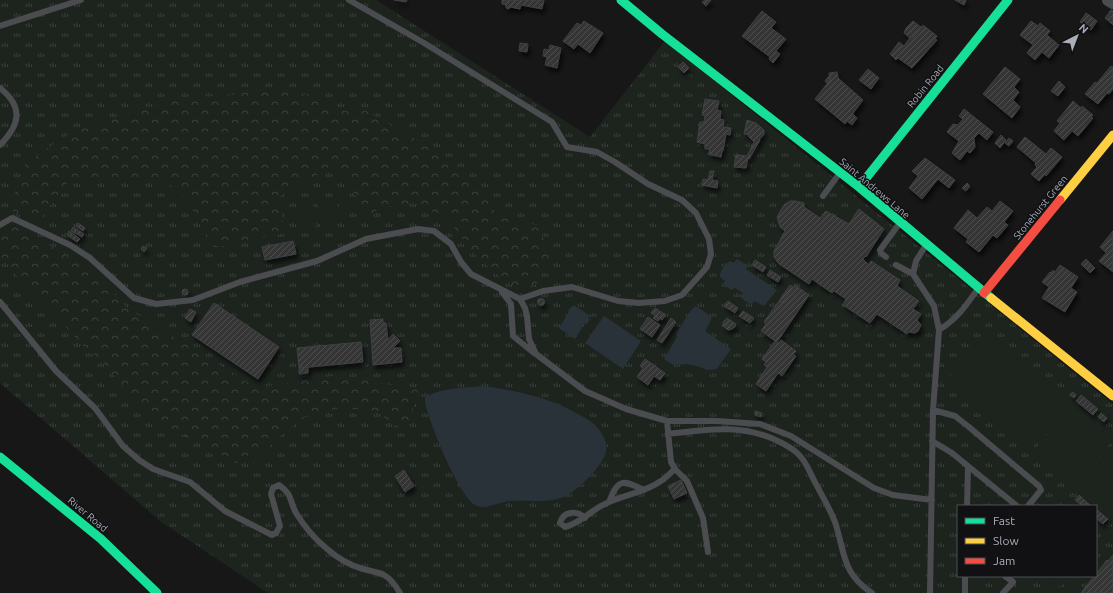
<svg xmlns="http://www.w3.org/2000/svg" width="1113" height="593" font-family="Ubuntu,sans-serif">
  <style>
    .grass { fill: url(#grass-tufts); fill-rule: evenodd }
    .forest { fill: url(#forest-crowns) }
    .garden { fill: #1d241e }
    .water { fill: #2a3239 }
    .building { fill: url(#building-hatch); stroke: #3f4043; filter: url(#shadow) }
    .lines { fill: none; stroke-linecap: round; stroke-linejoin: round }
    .lane { stroke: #4b4c50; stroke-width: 6 }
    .street { stroke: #4b4c50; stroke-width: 12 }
    .fast { stroke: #16e098; stroke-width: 9 }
    .slow { stroke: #ffcf43; stroke-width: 9 }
    .jam { stroke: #f24e42; stroke-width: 9 }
    .labels { text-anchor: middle; stroke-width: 3; stroke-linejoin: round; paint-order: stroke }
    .street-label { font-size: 10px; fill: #a8adb8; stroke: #111113 }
  </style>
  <defs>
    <pattern id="grass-tufts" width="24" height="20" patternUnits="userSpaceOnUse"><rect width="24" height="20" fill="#1d241e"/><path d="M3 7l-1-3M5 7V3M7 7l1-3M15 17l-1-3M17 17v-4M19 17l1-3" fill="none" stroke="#3b413d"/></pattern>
    <pattern id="forest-crowns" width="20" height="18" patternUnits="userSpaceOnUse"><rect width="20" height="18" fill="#1d241e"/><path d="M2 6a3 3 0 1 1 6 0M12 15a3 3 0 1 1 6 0" fill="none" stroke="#3b413d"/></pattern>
    <pattern id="building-hatch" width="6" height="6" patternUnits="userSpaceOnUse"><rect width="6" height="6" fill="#353536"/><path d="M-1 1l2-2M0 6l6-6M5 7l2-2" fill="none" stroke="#4f5051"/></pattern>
    <filter id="shadow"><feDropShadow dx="2.5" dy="4.5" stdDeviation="2" flood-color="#0009"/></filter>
  </defs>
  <rect width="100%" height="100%" fill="#171717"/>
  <path class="grass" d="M0,0H376L590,137L665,41L1113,404V593H268L160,521L0,383ZM958,506H1096V576H958Z"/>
  <path class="forest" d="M281,86L317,98L345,111H366L441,154L478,185L493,210L513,221L539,225L550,259L540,281L522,291L499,276L471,251L448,219L415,203L380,208L368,216L355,195L345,173L324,171L279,197L284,233L214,248L188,201L162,178L126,182L69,180L36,225L9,208L26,163L72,132L126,114L181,98L232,95Z
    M2,219L54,248L101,279L127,308L257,388L338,375L418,390L408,428L395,427L377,411L340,408L306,416L278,438L253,463H236L163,424L135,401L103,362L81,344L56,316L31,294L0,255V221Z"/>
  <path class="garden" d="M342,187L352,209L342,213L333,191Z
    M325,195L334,217L325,221L315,200Z
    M307,204L317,225L308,230L298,208Z
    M986,332L1070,400L1030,450L945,382Z
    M1073,401L1113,433V439L1076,486L1033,452Z
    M1113,444V514L1079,487Z
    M1047,576H1069L1060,587Z"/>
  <path class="water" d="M737,259L748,266L746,269L777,290L764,306L754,301L752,304L745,301L740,296L743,293L735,288L731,290L723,284L725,281L720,277C720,270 725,265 730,261L734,263Z
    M574,305L590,316L588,318L590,319L587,324L585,323L575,339L559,328L569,312L568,311L571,307H572Z
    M696,306L712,317L710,322L705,331L731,349L719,366L716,369L707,370L697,366L686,364L673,365L664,359L677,337L676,333L692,309Z
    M604,316L641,341L623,369L585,343Z
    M484,386C516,391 545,396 574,412C582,416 590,420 596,426C602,433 608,442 606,451C604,465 575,494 561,498C545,503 527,500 510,501C500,502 484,510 475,505C458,495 429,422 425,402V398C441,387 465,388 484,386Z"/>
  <path class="building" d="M394,0H407L406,2Z
    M502,0H544L542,9L521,5L520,9L510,7L509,9L506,8V5L502,4Z
    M705,0H711L706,6L702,2Z
    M955,0H966L964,5Z
    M1111,10L1113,11V25L1105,18Z
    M762,11L776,22L771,28L786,39L776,51L780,54L773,63L769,59L770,57L742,36Z
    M1086,13L1097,21L1091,30L1080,22Z
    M584,21L603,33L590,53L578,44L574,49L563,41L577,23L581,25Z
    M913,21L921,27L913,38L911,36L910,38L904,33L906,28Z
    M1031,21L1038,26L1040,23L1050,31L1047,35L1059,45L1049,58L1042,52L1035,60L1027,53L1033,45L1020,35Z
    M923,25L937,36L935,39L937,40L912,68L898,58L896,60L890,54L899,42L904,46L911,36L913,38Z
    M520,43L528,44L527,52L519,51Z
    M550,45L561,48L557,68L545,65L547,57L543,56L544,49L549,50Z
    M683,62L689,68L684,73L678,67Z
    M1111,66L1113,67V89L1109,94L1107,93L1098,104L1085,94L1095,82L1097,83Z
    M1005,67L1020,79L1014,87L1019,92L1013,100L1020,107L1012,118L983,94Z
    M868,69L879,78L871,89L859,80Z
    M837,72L838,78L863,100L845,124L815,99L830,80L829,73Z
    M830,75V80L827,83L825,81Z
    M1059,81L1065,87L1058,96L1051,91Z
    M705,99L719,101L717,110L721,111L720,119L724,120L723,127L731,128L730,135L726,134L723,151H722L721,157L708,154L710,149H705V144L697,142L700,122H704L705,116L702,115Z
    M1073,101L1081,108L1082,106L1093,115L1091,117L1093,118L1078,136L1072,131L1064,140L1054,131L1060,123L1057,121Z
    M964,109L993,132L987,140L979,133L974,138L975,147L970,153L967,151L960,160L952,153L959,141L947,132L953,124L958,125L963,119L959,116Z
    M853,114L857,118L852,125L847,121Z
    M747,120L756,123L764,130V134L759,140H760L749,159L748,158L746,168L734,167L736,155L747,156L754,142L748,136L749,135L744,134Z
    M1001,135L1006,140L1000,148L995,143Z
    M1025,137L1046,154L1051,148L1062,157L1046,176L1045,174L1039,181L1031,174L1037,167L1035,165L1036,163L1017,147Z
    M1009,138L1013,141L1009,146L1005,143Z
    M925,158L955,180L949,188L938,179L922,199L909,188L918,176L912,171Z
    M710,171H714L712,180L718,181L717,188L702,185L703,179L708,180Z
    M967,183L970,186L966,191L962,188Z
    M790,201H795L804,203V207L820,218L826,211L849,224L859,209L884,229L866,257L865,256L863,259L869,265L871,261L900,280L897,286L919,301L913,309L921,314L917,320L921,325L918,331L915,333L909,332L907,334L877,314L870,323L843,305L846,299L834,291L832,293L812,279L809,284L779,264L774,257V251L785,231L780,227L777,217L782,208L785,204Z
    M1000,201L1013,211L1004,222L1008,225L997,238L993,235L979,252L966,242L968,239L954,228L968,210L977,218L987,207L992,211Z
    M78,223L85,228L83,231L76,226Z
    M73,227L84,234L82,237L71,231Z
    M69,231L80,239L77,242L67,235Z
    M1113,231V272L1099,261L1106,253L1100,247Z
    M293,241L296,254L265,260L262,247Z
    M143,246L147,248L144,252L141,249Z
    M1086,259L1095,268L1090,273L1081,264Z
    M755,260L766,267L763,272L752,265Z
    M1060,265L1078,277L1071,288L1077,292L1065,312L1042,298L1049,287L1042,282L1050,272L1051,273L1053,270L1055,272Z
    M770,270L781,277L778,282L767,275Z
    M790,285L793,287L782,303L779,301Z
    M795,285L809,295L777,342L779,343L781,340L796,351L793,355L796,356L782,376L778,373L766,391L756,384L767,367L764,365L766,362L762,359L775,341L761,331L766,324L764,322L779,301L782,303Z
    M182 292a3 3 0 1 1 6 0a3 3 0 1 1-6 0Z
    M537.5 302a3.5 3.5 0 1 1 7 0a3.5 3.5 0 1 1-7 0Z
    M728,301L738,308L735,313L724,306Z
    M214,303L279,347L258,379L192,335Z
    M655,308L666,315L662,320L651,313Z
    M190,309L196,312L191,322L185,318Z
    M743,311L754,318L750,323L739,316Z
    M655,316L660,318L658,321L653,318Z
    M648,317L660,325L652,337L640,329Z
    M671,318L676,322L662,343L657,340Z
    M727,318L736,324L735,327L732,329L728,330L724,327L723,322Z
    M383,319V323H386L388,340L393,334L400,341L393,348H401L402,362L373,365L370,320Z
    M361,342L363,362L299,368L297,348Z
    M645,359L665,373L660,380L654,376L648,385L637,377L643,368L640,366Z
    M308,367V373L299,374V368Z
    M1073,392L1076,395L1074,398L1070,394Z
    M1081,395L1098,409L1093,415L1076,401Z
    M755,411L762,413L761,417L755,415Z
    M1101,413L1107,418L1104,422L1098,417Z
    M404,470L414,486L405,492L395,476Z
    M681,480L687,493L674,499L668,486Z
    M1079,495L1090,505L1089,506H1082L1075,500Z
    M1096,509L1108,519L1103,524L1096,518Z
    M1113,555V593H1081L1094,576H1096V574L1107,560L1108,561Z"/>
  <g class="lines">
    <path class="lane" d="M349,0L424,43L552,122L567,147L597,152L615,162L648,184L682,200L696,213L709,239L711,254L707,267L682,295L665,301L639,303L618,301L572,287L543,291L520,299
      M0,26L81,0
      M0,88C24,107 20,125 0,145
      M823,196L839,174
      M0,225L12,218L70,245L90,258L134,298L156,304L193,300L240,282L317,261L366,239L418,229L434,231L451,244L461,262L471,274L520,299L525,308L527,316L529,339L536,354L585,391L626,409L667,421H717L760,424L791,436L874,488L893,495L932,500
      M926,245L916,261L913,274L934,306L939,330L933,410L930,593
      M886,257L881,253L880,250L899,224
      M896,265L913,274
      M502,292L511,304L513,336L534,353
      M0,302L56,371L95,408L123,446L139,460L153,469L190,482L225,511L272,535L276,533L280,526L271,494L273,488L279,485C293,495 289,500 296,513C304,526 315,539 326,548C337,558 349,565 363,569C370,571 378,572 384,575C391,579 396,586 400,593
      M939,330C957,319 965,307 977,290
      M933,410L955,416L969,427L1039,486L1041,490L1028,506
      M667,421L671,462L675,469L687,481L703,518L708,552
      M668,434C709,429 744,423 782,443C787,446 793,449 797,453C807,461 810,474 816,484C823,498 831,510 836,525C845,555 843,574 872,593
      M932,441L952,453L1017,506
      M609,502C618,479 622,479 644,490
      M967,506L968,467
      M585,518C577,510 563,511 560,523L565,527C581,523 591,510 605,504C623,495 644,493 661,481C666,478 670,473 675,469
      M965,593V576
      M1003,593L1013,582L1005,576"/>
    <path class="street" d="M1108,0L1113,3"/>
    <path class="fast" d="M621,0L662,34L859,187L991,298
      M859,187L1008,0
      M0,457L101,539L157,593"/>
    <path class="slow" d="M1060,200L1113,135
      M991,298L1113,396"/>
    <path class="jam" d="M984,293L1060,200"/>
  </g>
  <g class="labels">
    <g class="street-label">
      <text transform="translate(925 86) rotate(-51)" y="4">Robin Road</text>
      <text transform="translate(875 188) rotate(40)" y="4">Saint Andrews Lane</text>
      <text transform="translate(1040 207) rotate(-51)" y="4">Stonehurst Green</text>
      <text transform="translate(88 514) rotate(40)" y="4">River Road</text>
    </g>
  </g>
  <rect x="957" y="505" width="140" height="72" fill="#111113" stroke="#4d4f55"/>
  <rect x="965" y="518" width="20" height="6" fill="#16e098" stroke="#4d4f55"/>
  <text x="993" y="525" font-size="12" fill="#a8adb8">Fast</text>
  <rect x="965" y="538" width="20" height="6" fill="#ffcf43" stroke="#4d4f55"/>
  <text x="993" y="545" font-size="12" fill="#a8adb8">Slow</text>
  <rect x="965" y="558" width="20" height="6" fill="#f24e42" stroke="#4d4f55"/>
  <text x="993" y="565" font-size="12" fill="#a8adb8">Jam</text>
  <g transform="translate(1077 36) rotate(42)" stroke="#111113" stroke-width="3" paint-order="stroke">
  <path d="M0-3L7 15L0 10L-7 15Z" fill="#a8adb8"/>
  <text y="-6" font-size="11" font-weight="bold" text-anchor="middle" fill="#a8adb8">N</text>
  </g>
</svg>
